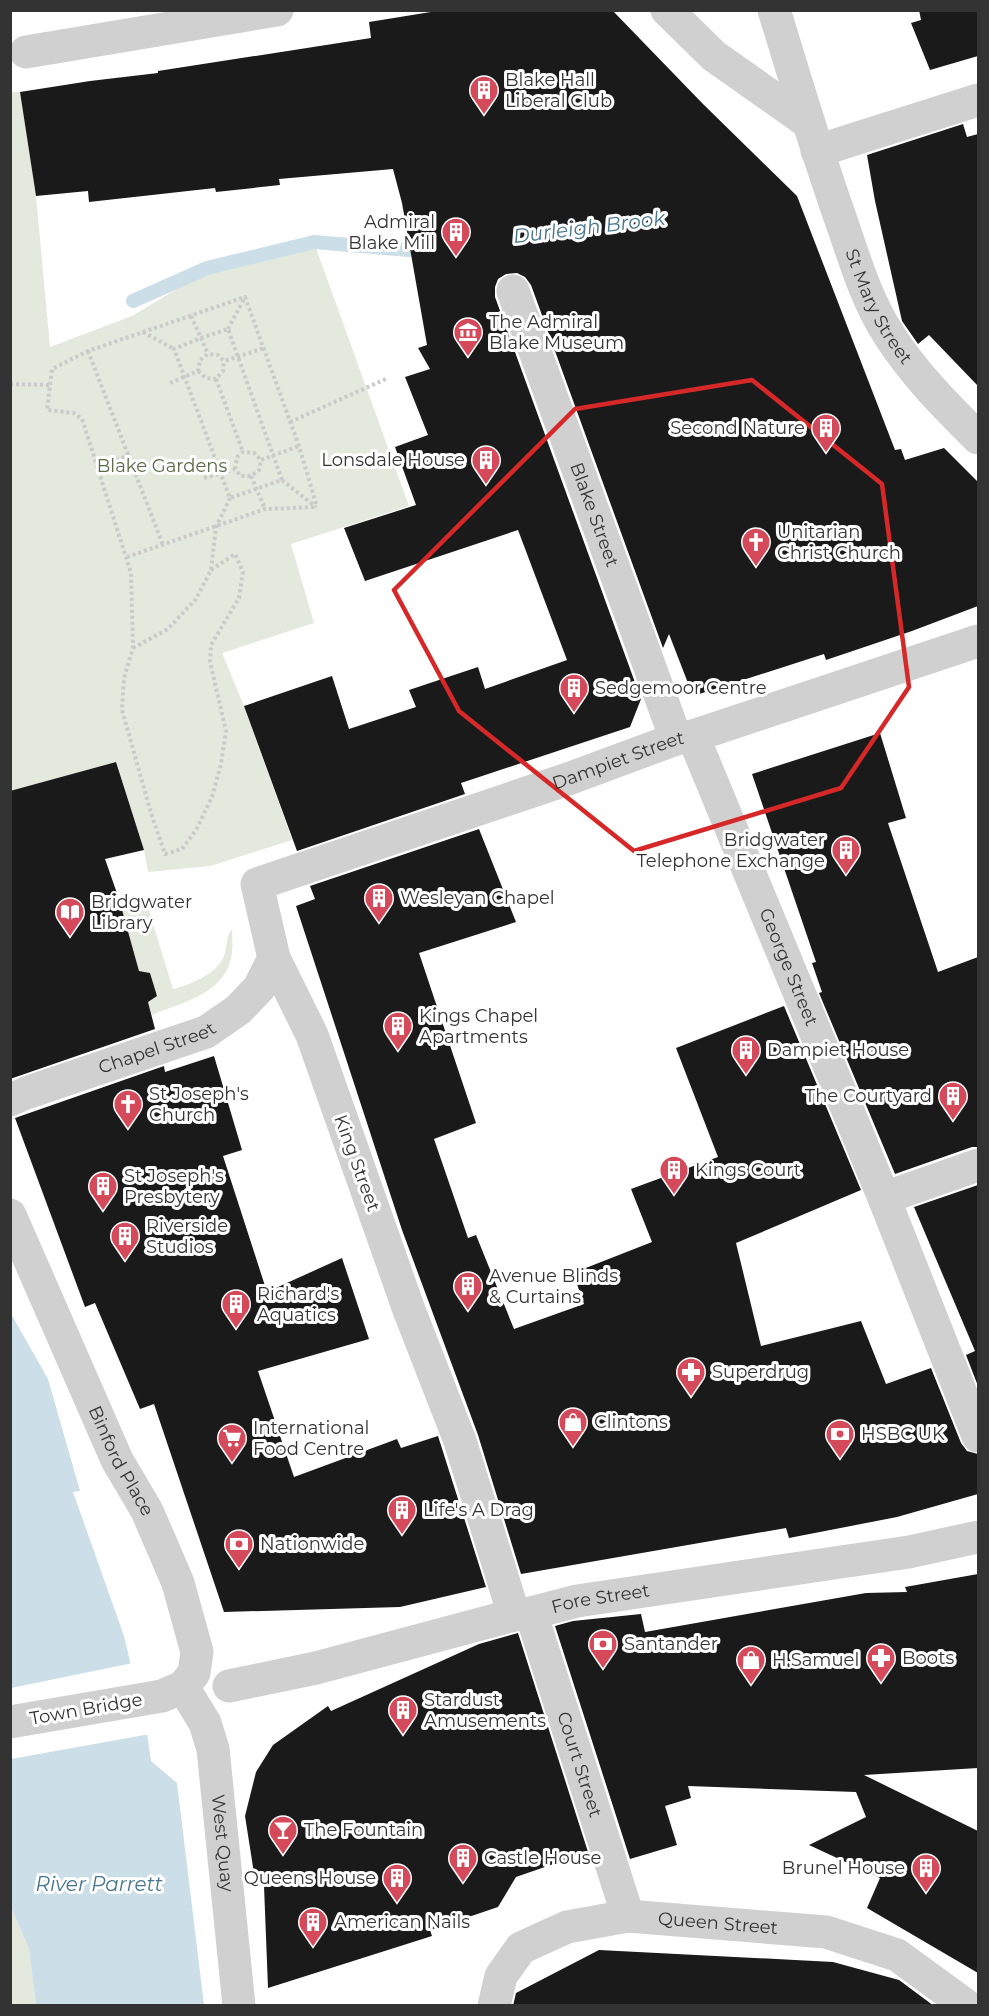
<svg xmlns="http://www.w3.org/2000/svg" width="989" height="2016" font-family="Montserrat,sans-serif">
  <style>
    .green { fill: #e3e9dd }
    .water { fill: #ccdee7 }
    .pier { fill: #fff }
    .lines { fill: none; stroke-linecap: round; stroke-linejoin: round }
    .stream { stroke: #ccdee7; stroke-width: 14 }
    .building { fill: #1a1a1a }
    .path { stroke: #cacaca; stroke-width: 4; stroke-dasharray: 3 3; stroke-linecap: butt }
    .minor { stroke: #d0d0d0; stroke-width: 33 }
    .marked { fill: none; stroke: #d62828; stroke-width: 4.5; stroke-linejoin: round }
    .labels { text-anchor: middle; stroke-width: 6; stroke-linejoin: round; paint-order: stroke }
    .poi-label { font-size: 18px; fill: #333; stroke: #fff; text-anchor: start }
    .street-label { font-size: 18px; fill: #333; stroke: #fff }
    .park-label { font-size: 18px; fill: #586b44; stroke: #fff }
    .water-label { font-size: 20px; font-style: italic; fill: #48758e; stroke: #fff }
  </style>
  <rect width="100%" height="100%" fill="#fff"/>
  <path class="green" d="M11,92H20L36,196L50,347L132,316L202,274L316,248L409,506L291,544L314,623L222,653L244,706L292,840L210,866L148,872L144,850L116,762L11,791Z
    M119,899L146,901L173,989C191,984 216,975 224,956C228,946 225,938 232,929C232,936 233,945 232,952C228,993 183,1002 152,1015L148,1002L157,996L150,973L139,971Z
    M10,1905L29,1949L36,2005H11Z"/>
  <path class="water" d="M10,1312L48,1379L80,1491L73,1492L124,1636L147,1734L151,1761L177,1783L204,2005H36L29,1949L10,1905Z"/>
  <path class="pier" d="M133,1663L150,1734L11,1759V1688Z"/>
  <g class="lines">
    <path class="stream" d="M133,301L207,268L314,242L409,250"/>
  </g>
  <path class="building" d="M443,10H612L703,104L797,196L895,450L901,449L905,460L944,448L978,482V606L912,631L826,660L824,654L693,696L669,634L663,648L531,285L525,277L517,273L506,274L498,279L495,287V297L641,699L630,727L461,783L465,794L297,851L244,706L332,676L349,729L416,707L409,690L478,667L485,689L567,660L518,530L365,581L344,528L416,505L395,447L428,435L405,377L430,369L418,348L427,345L402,203L393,169L279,179L280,185L216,192L215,188L89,202L88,191L36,196L20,92L90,81L158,73V71L371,38L369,22Z
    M919,10H978V56L930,70L911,23L921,20Z
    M963,124L967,137L978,134V386L929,335L918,344L902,321L875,201L867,155Z
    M880,733L906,818L888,823L938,972L978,957V1147H972L895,1174L819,993L822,992L812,963L816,962L752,774Z
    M116,762L144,850L105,859L119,899L139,971L150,973L157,996L148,1002L155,1029L10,1079V791Z
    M479,829L516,922L419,953L476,1123L434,1139L468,1238L476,1235L514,1329L584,1304L573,1273L652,1242L631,1189L718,1157L676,1048L784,1006L861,1190L736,1243L761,1346L861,1321L886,1384L931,1368L961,1443L967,1451L978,1454V1494L897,1517L789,1538L786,1528L521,1574L478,1435L402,1230L296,906L315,899L310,886Z
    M214,1056L242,1150L223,1156L267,1292L342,1258L369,1339L258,1371L294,1477L397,1439L401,1448L438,1436L486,1587L400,1607L224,1612L154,1404L140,1409L95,1303L85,1307L15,1118L164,1066L165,1072Z
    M978,1185V1386L966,1355L975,1351L914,1207Z
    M978,1574V1768L864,1775L978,1831V1973L867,1908L880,1878L809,1845L866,1817L856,1792L688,1786L691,1798L665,1806L677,1845L630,1859L555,1626L573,1621L641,1614L645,1632L866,1593L907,1592L905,1587Z
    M518,1633L588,1852L516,1877L498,1907L430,1930L432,1936L268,1988L264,1886H256L245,1816L256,1772L273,1745L328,1706L331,1711L479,1644Z
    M599,1950L833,1962L899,1980L934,2006H513L516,1993Z"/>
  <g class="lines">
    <path class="path" d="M191,316L201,338L228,329L282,480L230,498L174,349L201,338L208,354
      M228,329L245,297
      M143,332L174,349
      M88,351L163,545
      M198,371L206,378L216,379L223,371L224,361
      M216,379L243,452
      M170,383L198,371L200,360L208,354L218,355L224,361L264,348
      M10,384L49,385
      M290,422L388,378
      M99,466L130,455
      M235,469L237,457L243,452L254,453L261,460
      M251,476L265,509
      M204,478L235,469L241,476H251L259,470L261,460L299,446
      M282,480L316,507
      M127,557L265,509L317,507
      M211,570L235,554L243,572L239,598L211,645L210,662L226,731L221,764L212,797L196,830L182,849L165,854L151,813L122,710L124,678L133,648L131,573L82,419L74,413L47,410L52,369L88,351L245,297L299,446L317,507
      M133,648L168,629L196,599L211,570L216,527L230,498"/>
    <g class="minor">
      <path d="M667,10L714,56L809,123"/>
      <path id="s1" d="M774,10C796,81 817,153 842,223C855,261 867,301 889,335C914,374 946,406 978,438"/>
      <path d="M26,52L277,10"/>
      <path d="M817,151L978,100"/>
      <path id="s2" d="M513,291L676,739"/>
      <path id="s3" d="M693,736L884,1198L978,1436"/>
      <path id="s4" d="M10,1100L26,1093L206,1032L238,1010L259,988L274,958"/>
      <path d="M884,1198L978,1165"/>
      <path id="s5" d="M10,1215L117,1460L147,1511L178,1583L197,1652L194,1673L183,1687L162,1696L10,1722"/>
      <path id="s6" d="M531,1613L628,1916"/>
      <path id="s7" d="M514,1615L460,1441L409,1310L312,1035L274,958L257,884L568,779L676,739L693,736L978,641"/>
      <path id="s8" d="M229,1686L316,1668L514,1615L531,1613L577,1601L909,1552L978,1537"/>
      <path id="s9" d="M183,1687L205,1723L213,1749L239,2006"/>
      <path id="s10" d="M494,2006L501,1976L521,1948L567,1927L628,1916L826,1932L897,1955L967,2006"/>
    </g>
  </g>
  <path class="marked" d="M752,380L882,484L909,687L841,788L634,851L459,711L394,590L575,409Z"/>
  <defs>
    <g id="building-pin" transform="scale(1.5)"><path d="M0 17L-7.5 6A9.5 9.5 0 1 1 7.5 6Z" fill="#d44a5a" stroke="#fff"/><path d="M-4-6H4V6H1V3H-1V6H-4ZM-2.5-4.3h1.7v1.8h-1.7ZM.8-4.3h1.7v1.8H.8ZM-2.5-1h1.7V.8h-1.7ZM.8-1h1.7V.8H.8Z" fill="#fff"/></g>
    <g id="museum-pin" transform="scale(1.5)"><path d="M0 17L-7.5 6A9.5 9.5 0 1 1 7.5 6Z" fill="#d44a5a" stroke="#fff"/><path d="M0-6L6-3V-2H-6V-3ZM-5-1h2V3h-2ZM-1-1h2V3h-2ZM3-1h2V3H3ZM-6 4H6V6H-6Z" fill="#fff"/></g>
    <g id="church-pin" transform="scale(1.5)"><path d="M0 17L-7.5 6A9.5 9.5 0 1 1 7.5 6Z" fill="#d44a5a" stroke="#fff"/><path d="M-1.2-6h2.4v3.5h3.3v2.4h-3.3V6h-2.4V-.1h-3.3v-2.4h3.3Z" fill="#fff"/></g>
    <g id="library-pin" transform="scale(1.5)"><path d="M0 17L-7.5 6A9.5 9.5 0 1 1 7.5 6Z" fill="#d44a5a" stroke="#fff"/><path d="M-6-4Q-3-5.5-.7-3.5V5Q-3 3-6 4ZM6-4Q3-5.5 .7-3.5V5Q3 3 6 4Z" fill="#fff"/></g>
    <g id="pharmacy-pin" transform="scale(1.5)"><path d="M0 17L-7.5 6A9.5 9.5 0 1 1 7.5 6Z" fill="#d44a5a" stroke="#fff"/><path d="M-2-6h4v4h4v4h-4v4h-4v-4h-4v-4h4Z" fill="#fff"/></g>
    <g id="shop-pin" transform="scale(1.5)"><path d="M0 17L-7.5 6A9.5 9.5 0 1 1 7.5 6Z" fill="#d44a5a" stroke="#fff"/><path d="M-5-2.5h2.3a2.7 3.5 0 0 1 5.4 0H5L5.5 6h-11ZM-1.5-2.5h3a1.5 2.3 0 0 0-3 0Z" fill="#fff"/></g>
    <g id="bank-pin" transform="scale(1.5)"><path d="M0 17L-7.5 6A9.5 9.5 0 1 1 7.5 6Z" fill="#d44a5a" stroke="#fff"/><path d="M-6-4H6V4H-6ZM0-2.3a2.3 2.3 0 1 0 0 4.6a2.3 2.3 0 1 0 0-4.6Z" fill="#fff"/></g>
    <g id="supermarket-pin" transform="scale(1.5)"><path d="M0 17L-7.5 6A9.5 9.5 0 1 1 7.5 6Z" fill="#d44a5a" stroke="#fff"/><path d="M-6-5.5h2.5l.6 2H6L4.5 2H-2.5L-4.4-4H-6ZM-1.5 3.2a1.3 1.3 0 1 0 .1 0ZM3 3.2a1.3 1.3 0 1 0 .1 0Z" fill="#fff"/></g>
    <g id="bar-pin" transform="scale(1.5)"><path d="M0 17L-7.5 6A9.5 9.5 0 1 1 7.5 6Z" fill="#d44a5a" stroke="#fff"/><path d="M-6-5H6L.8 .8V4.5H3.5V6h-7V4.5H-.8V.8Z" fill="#fff"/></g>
  </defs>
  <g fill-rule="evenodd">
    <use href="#building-pin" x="484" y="90"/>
    <use href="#building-pin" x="456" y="232"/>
    <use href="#museum-pin" x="468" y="332"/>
    <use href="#building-pin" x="826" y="428"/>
    <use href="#building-pin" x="486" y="460"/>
    <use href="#church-pin" x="756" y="542"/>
    <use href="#building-pin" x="574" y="688"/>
    <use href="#building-pin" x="846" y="850"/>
    <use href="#building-pin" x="379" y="898"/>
    <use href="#library-pin" x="70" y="912"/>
    <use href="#building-pin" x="398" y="1026"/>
    <use href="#building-pin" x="746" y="1050"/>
    <use href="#building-pin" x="953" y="1096"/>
    <use href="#church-pin" x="128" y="1104"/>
    <use href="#building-pin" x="674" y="1170"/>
    <use href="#building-pin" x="103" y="1186"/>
    <use href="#building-pin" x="125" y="1236"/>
    <use href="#building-pin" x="468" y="1286"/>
    <use href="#building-pin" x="236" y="1304"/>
    <use href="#pharmacy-pin" x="691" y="1372"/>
    <use href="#shop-pin" x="573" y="1422"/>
    <use href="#bank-pin" x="840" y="1434"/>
    <use href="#supermarket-pin" x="232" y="1438"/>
    <use href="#building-pin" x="402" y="1510"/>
    <use href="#bank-pin" x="239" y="1544"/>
    <use href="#bank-pin" x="603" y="1644"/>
    <use href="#pharmacy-pin" x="881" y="1658"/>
    <use href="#shop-pin" x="751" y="1660"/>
    <use href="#building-pin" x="403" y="1710"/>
    <use href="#bar-pin" x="283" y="1830"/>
    <use href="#building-pin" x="463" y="1858"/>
    <use href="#building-pin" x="926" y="1868"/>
    <use href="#building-pin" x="397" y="1878"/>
    <use href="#building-pin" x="313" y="1922"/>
  </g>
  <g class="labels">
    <g class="poi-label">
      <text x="505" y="86">Blake Hall<tspan x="505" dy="21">Liberal Club</tspan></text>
      <text x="435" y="228" text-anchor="end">Admiral<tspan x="435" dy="21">Blake Mill</tspan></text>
      <text x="489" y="328">The Admiral<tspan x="489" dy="21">Blake Museum</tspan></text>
      <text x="805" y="434" text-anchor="end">Second Nature</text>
      <text x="465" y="466" text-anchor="end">Lonsdale House</text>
      <text x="777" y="538">Unitarian<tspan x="777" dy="21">Christ Church</tspan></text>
      <text x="595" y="694">Sedgemoor Centre</text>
      <text x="825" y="846" text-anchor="end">Bridgwater<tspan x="825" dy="21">Telephone Exchange</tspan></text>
      <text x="400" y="904">Wesleyan Chapel</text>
      <text x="91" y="908">Bridgwater<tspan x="91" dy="21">Library</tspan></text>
      <text x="419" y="1022">Kings Chapel<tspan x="419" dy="21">Apartments</tspan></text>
      <text x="767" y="1056">Dampiet House</text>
      <text x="149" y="1100">St Joseph's<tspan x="149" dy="21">Church</tspan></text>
      <text x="932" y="1102" text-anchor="end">The Courtyard</text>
      <text x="695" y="1176">Kings Court</text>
      <text x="124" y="1182">St Joseph's<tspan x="124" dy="21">Presbytery</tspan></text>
      <text x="146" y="1232">Riverside<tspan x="146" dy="21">Studios</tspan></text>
      <text x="489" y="1282">Avenue Blinds<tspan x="489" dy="21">&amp; Curtains</tspan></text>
      <text x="257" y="1300">Richard's<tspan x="257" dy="21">Aquatics</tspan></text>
      <text x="712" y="1378">Superdrug</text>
      <text x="594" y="1428">Clintons</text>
      <text x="253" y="1434">International<tspan x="253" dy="21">Food Centre</tspan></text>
      <text x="861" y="1440">HSBC UK</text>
      <text x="423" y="1516">Life's A Drag</text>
      <text x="260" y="1550">Nationwide</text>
      <text x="624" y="1650">Santander</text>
      <text x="902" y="1664">Boots</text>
      <text x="772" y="1666">H.Samuel</text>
      <text x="424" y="1706">Stardust<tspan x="424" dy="21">Amusements</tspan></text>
      <text x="304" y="1836">The Fountain</text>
      <text x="484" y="1864">Castle House</text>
      <text x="905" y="1874" text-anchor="end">Brunel House</text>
      <text x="376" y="1884" text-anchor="end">Queens House</text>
      <text x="334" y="1928">American Nails</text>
    </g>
    <g class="street-label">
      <text dy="6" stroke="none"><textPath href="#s1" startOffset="315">St Mary Street</textPath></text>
      <text dy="6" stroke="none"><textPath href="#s2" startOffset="238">Blake Street</textPath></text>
      <text dy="6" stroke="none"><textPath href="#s7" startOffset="1158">Dampiet Street</textPath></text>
      <text dy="6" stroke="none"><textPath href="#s3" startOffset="250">George Street</textPath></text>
      <text dy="6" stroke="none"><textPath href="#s4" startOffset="156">Chapel Street</textPath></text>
      <text transform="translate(357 1163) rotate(70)" y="6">King Street</text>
      <text dy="6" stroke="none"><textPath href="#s5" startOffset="270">Binford Place</textPath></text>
      <text dy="6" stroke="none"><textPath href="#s8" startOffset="382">Fore Street</textPath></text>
      <text transform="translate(86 1709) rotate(-10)" y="6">Town Bridge</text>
      <text dy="6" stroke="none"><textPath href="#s6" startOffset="159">Court Street</textPath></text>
      <text dy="6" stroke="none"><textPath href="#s9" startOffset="164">West Quay</textPath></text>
      <text dy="6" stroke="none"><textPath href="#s10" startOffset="268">Queen Street</textPath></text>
    </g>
    <g class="park-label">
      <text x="162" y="472">Blake Gardens</text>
    </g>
    <g class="water-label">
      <text transform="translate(589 227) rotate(-7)" y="7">Durleigh Brook</text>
      <text x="99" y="1891">River Parrett</text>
    </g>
  </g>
  <rect width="989" height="2016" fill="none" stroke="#333333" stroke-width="24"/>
</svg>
